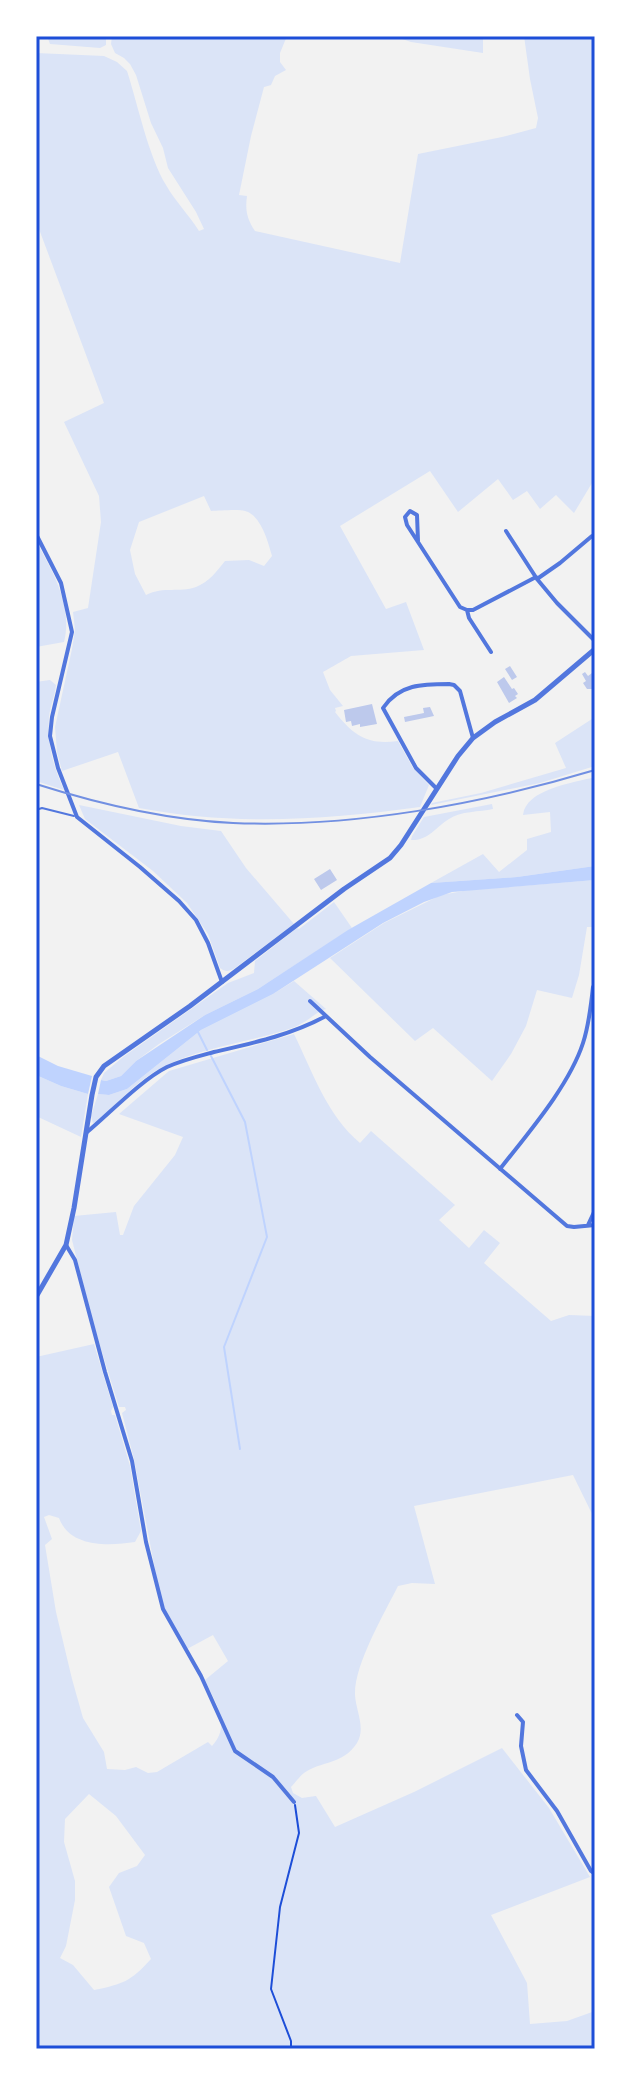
<svg xmlns="http://www.w3.org/2000/svg" width="631" height="2085" font-family="Cabin,sans-serif">
  <style>
    .green { fill: #dbe4f7; fill-rule: evenodd }
    .water { fill: #bfd3fe }
    .lines { fill: none; stroke-linecap: round; stroke-linejoin: round }
    .stream { stroke: #bfd3fe; stroke-width: 2 }
    .building { fill: #bdc9ec }
    .path { stroke: #1d4ed8; stroke-width: 2 }
    .service { stroke: #5277de; stroke-width: 2 }
    .minor { stroke: #5277de; stroke-width: 4 }
    .tertiary { stroke: #5277de; stroke-width: 5 }
    .rail { stroke: #7290e2; stroke-width: 2 }
    .neatline { fill: none; stroke: #1d4ed8; stroke-width: 3 }
  </style>
  <rect width="100%" height="100%" fill="#f2f2f2"/>
  <path class="green" d="M47,36H106V45L100,48L50,44Z
    M112,36H287L280,53V62L286,70L275,76L271,85L264,87L251,136L239,195L247,196C245,210 247,219 255,231L400,263L418,154L502,137L536,128L538,118L530,79L524,36H595V478L574,513L556,495L540,509L527,491L513,500L498,479L458,512L430,471L340,526L386,609L406,602L424,650L351,656L323,672L330,690L343,706L335,708L336,711L335,712C354,736 367,745 398,741L413,768L429,785L420,807C326,820 232,826 139,808L118,752L62,771L57,752L55,727L72,649L75,630L73,612L88,608L101,522L99,496L64,422L104,403L39,229H36V53L104,56L117,62L127,71C138,105 148,155 166,185C175,201 189,215 199,231L204,229L196,212L168,168L163,148L151,123L136,75L130,64L124,58L115,53L111,44ZM204,496L211,511C219,511 238,509 245,511C261,515 268,542 272,556L264,566L249,560L225,561C217,571 209,582 196,587C179,593 164,586 146,595L135,574L130,550L139,522Z
    M394,36H483V53L411,42Z
    M36,541C53,572 73,606 64,642L36,647Z
    M50,680L56,685C55,696 50,706 49,717C47,744 53,766 64,790L36,781V682Z
    M595,717V766L540,783L431,805L432,803L481,793L566,768L555,743Z
    M595,777V866L517,877L431,883L483,854L499,872L527,850V839L551,832L550,812L523,815C526,789 573,783 595,777Z
    M492,804L493,809C480,812 460,811 449,819C436,827 428,841 411,840L412,836L424,817Z
    M79,805L181,826L221,831L246,868L294,924L235,968C229,972 225,972 220,968L208,934L187,903L153,871L85,819Z
    M595,880V927H587L579,975L572,998L537,990L526,1026L511,1054L492,1081L433,1028L415,1041L330,958L384,923L441,895L469,890Z
    M334,902L352,928L258,989L205,1015L159,1044L136,1061L121,1076L106,1081L101,1080L104,1073L123,1057L228,983L254,973L255,961L297,928L299,929Z
    M294,981L326,1009C317,1011 305,1024 292,1028C252,1042 202,1047 165,1066C139,1078 118,1103 97,1122L93,1123L91,1116L98,1094L109,1095L127,1089L201,1030L273,994Z
    M294,1034C313,1073 327,1115 360,1143L371,1131L455,1205L439,1220L469,1248L484,1230L500,1243L484,1263L551,1321L569,1315L595,1316V1520L573,1475L414,1506L435,1584L412,1583L398,1586C384,1614 354,1665 355,1695C356,1711 366,1728 357,1743C343,1765 320,1761 304,1773C299,1777 295,1783 291,1787L293,1793L302,1798L316,1796L335,1827L414,1792L502,1748L549,1808L590,1877L491,1915L527,1983L530,2024L567,2021L595,2011V2049H36V1357L94,1344L113,1407L111,1411L112,1415H115L130,1466L141,1531L135,1542C109,1546 70,1548 59,1518L49,1515L44,1517L52,1539L45,1545L56,1612L72,1679L83,1718L104,1752L107,1769L125,1770L136,1767L148,1773L157,1772L208,1742L212,1746C232,1724 215,1703 205,1680L228,1661L213,1635L187,1649L164,1608L160,1596L134,1459L122,1413L126,1410L125,1407H119L93,1323L72,1240L74,1216L116,1212L120,1235H123L134,1206L175,1155L183,1137L119,1114L169,1071ZM89,1794L116,1816L145,1855L137,1866L119,1873L109,1887L126,1936L144,1943L151,1959C130,1982 123,1984 94,1990L73,1965L60,1958L66,1946L75,1900V1881L64,1842L65,1819Z
    M36,1075L61,1086L88,1094L81,1137L36,1116Z"/>
  <path class="water" d="M595,866V880L452,892L424,902L383,923L273,994L201,1030L127,1089L109,1095L98,1094L101,1080L106,1081L121,1076L136,1061L205,1015L258,989L348,930L431,883L517,877Z
    M36,1055L58,1066L92,1076L88,1094L61,1086L36,1075Z"/>
  <g class="lines">
    <path class="stream" d="M197,1030L207,1050
      M211,1056L245,1122L267,1237L224,1347L240,1449"/>
  </g>
  <path class="building" d="M510,666L517,677L512,680L505,669Z
    M585,672L588,676L592,673L595,678V694L592,689H587L583,683L586,681L582,674Z
    M504,677L512,689L514,688L518,694L515,696L517,698L509,703L497,682Z
    M372,704L377,724L360,727V724L352,726L351,721L346,722L344,710Z
    M430,707L434,716L405,722L404,717L424,713L423,708Z
    M330,869L337,880L321,890L314,879Z"/>
  <g class="lines">
    <path class="path" d="M291,2049V2041L271,1989L280,1907L299,1833L295,1805"/>
    <path class="service" d="M36,810L42,808L74,816"/>
    <path class="minor" d="M506,531L537,579L557,603L595,641
      M36,534L61,583L72,632L52,717L50,736L58,768L77,817L140,867L179,901L196,920L208,943L222,982
      M418,541L417,515L410,511L405,517L407,525L460,607L467,610L469,618L491,652
      M537,579L560,563L592,536
      M467,610H473L536,577
      M436,788L416,768L383,708C399,684 423,684 449,684L454,685L460,691L473,738
      M310,1001L370,1057L567,1226L574,1227L595,1225
      M86,1133C109,1114 141,1080 167,1067C182,1060 199,1056 214,1052C253,1043 291,1035 326,1016
      M500,1169C528,1133 569,1086 583,1043C589,1025 591,1006 593,987L595,984
      M588,1225L595,1210
      M66,1245L75,1260L105,1372L132,1461L146,1542L163,1609L201,1676L235,1751L273,1777L294,1802
      M517,1715L523,1722L521,1746L526,1770L557,1811L591,1871L595,1874"/>
    <path class="tertiary" d="M36,1297L66,1245L74,1208L92,1095L96,1077L104,1066L190,1006L344,889L390,858L401,845L458,756L473,738L495,722L535,700L595,649"/>
    <path class="rail" d="M36,784C99,804 167,820 233,823C352,828 482,804 595,770"/>
  </g>
  <rect width="631" height="2085" fill="none" stroke="#ffffff" stroke-width="76"/>
  <rect x="38" y="38" width="555" height="2009" class="neatline"/>
</svg>
